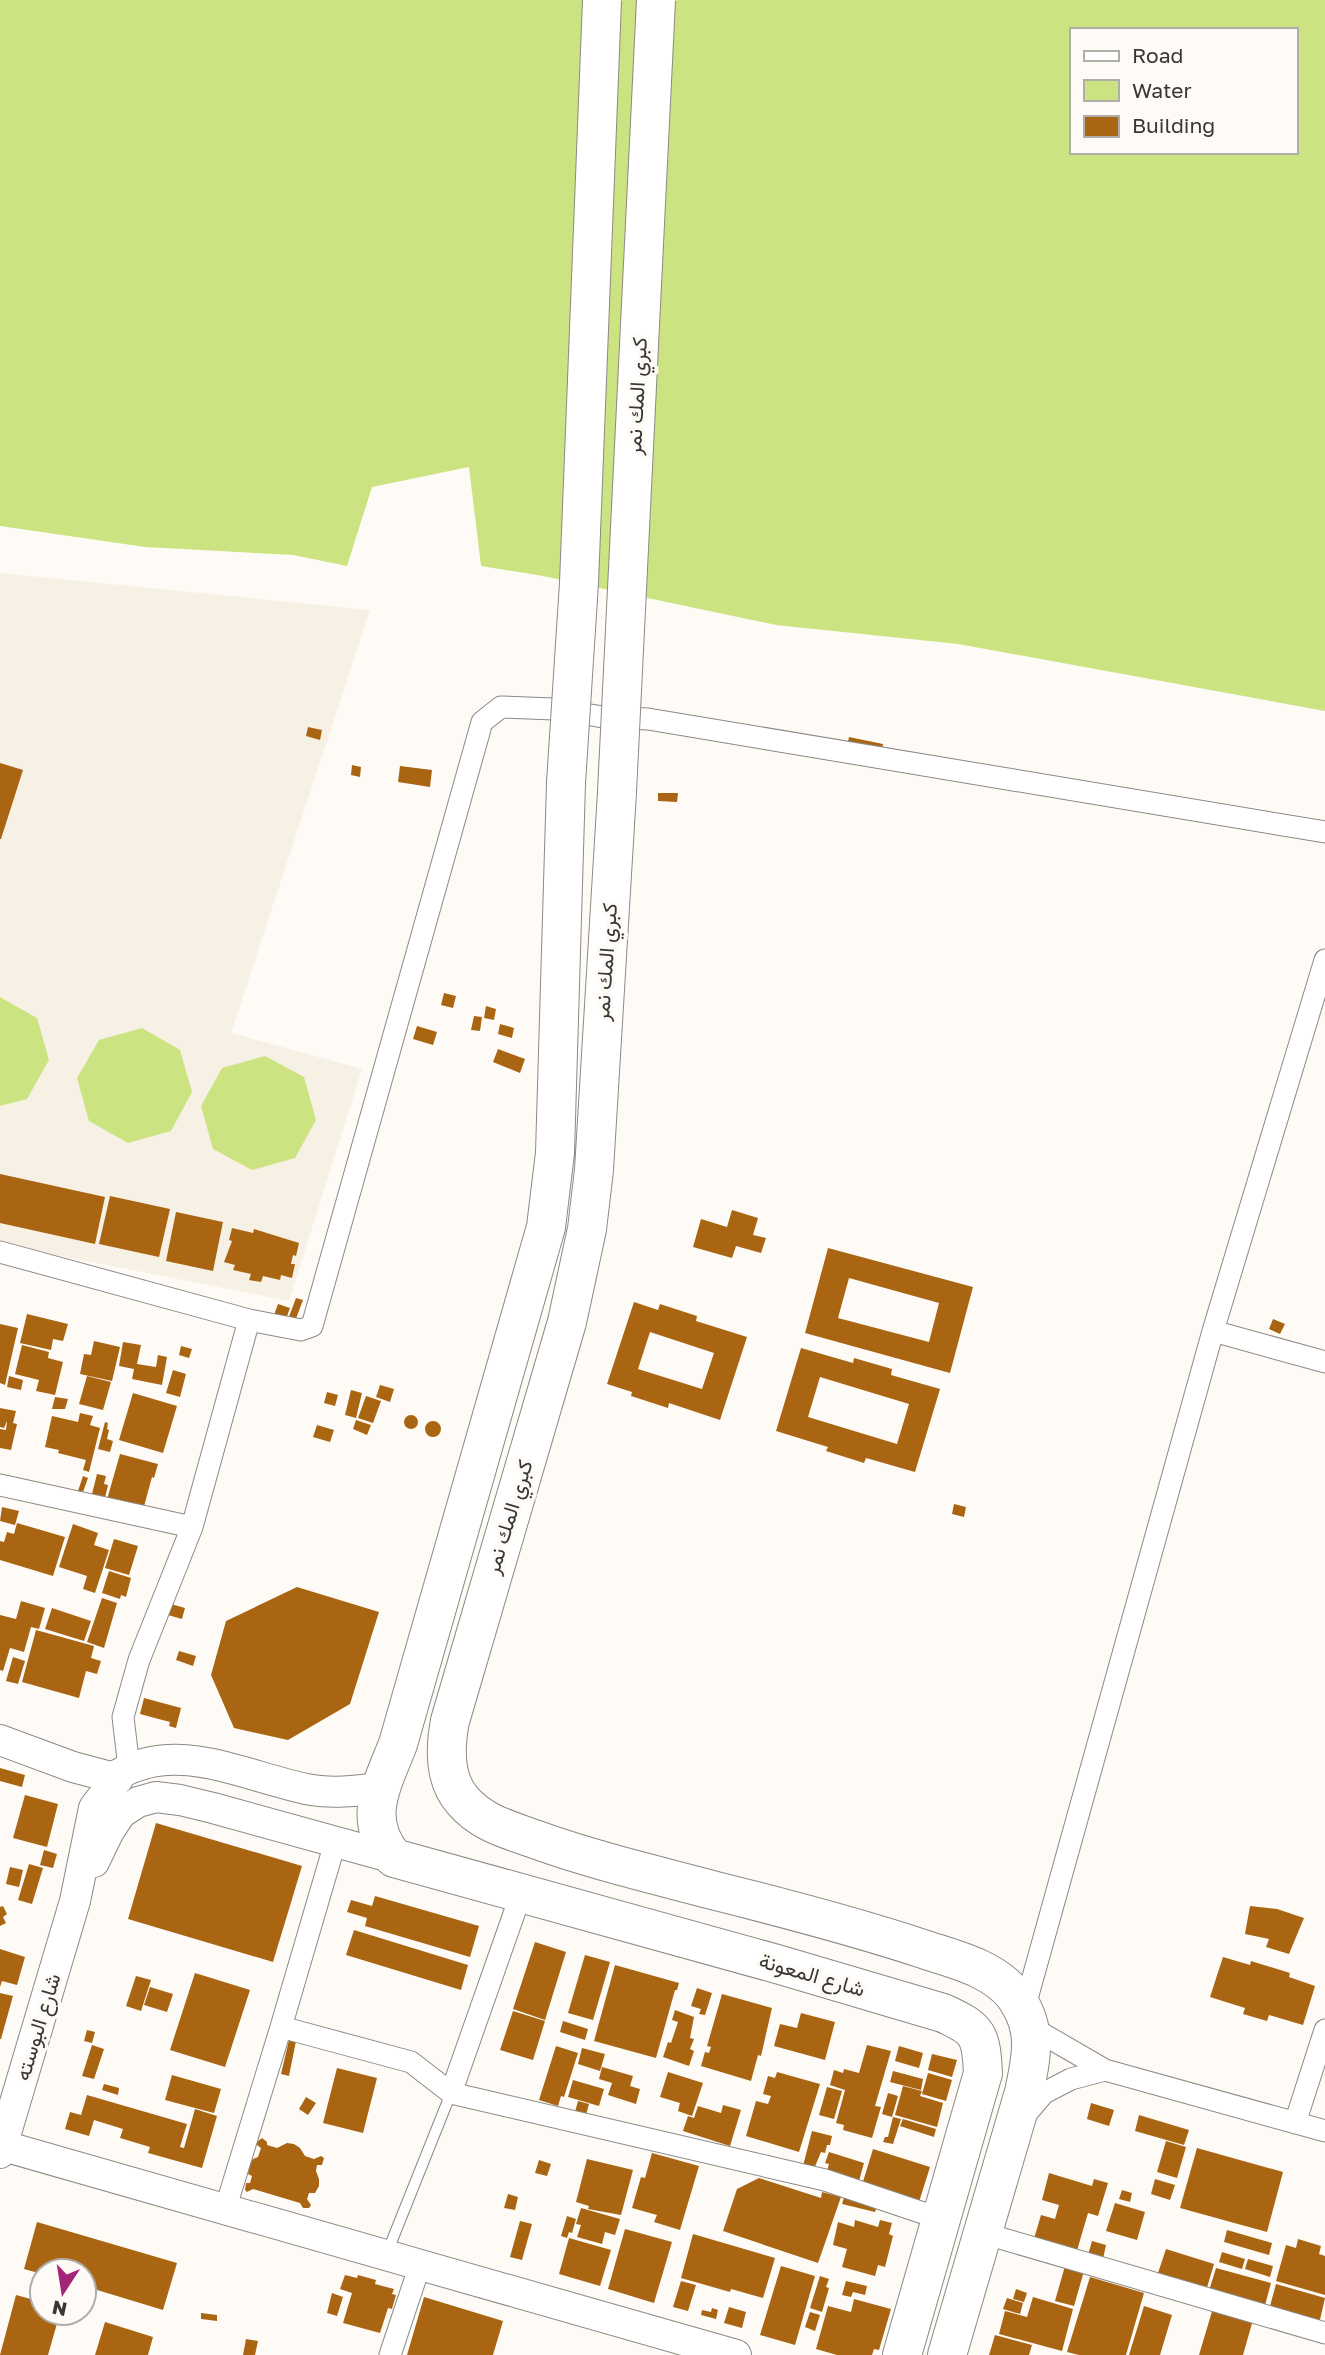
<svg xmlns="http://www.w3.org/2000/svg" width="1325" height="2355" font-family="'Golos Text',Vazirmatn,sans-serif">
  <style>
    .built { fill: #f7f0e4 }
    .water { fill: #cce382; fill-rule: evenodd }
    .building { fill: #aa6513; fill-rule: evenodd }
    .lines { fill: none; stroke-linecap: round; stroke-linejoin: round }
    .lane-casing { stroke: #8c8984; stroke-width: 12 }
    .street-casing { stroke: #8c8984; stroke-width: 23 }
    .secondary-casing { stroke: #8c8984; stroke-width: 32 }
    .highway-casing { stroke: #8c8984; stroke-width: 40 }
    .lane { stroke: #fff; stroke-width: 10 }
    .street { stroke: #fff; stroke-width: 21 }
    .secondary { stroke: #fff; stroke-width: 30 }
    .highway { stroke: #fff; stroke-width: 38 }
    .highway-bridge-casing { stroke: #8c8984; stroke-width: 40; stroke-linecap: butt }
    .highway-bridge { stroke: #fff; stroke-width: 38 }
    .labels { text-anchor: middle; stroke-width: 7; stroke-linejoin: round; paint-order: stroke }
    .street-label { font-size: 21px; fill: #383735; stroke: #fefbf6 }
  </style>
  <rect width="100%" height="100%" fill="#fefbf6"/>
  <path class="built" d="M0,573L370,610L231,1033L362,1069L289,1301L0,1244Z"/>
  <path class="water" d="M0,0H1325V711L958,644L776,625L543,576L481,566L469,467L372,487L347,566L293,555L145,547L0,526ZM1071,30H1295V152H1071Z
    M0,997L37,1018L49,1060L27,1099L0,1106Z
    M142,1028L180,1050L192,1092L171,1131L128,1143L89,1121L77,1078L99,1040Z
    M265,1056L304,1077L316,1120L295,1158L252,1170L213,1149L201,1106L222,1068Z"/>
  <path class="building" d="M308,727L322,730L320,740L306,736Z
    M849,737L883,744L880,762L845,755Z
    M0,763L23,770L1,839H0Z
    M352,765L361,767L360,777L351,775Z
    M400,766L432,770L430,787L398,782Z
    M658,793H678L677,802L658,801Z
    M444,993L456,996L453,1008L441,1005Z
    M486,1006L496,1009L494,1020L484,1018Z
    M474,1016L482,1017L480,1031L471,1030Z
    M500,1024L514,1028L512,1038L498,1034Z
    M417,1026L437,1032L433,1045L413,1039Z
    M498,1049L525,1059L520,1073L493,1062Z
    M0,1174L105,1197L95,1244L0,1223Z
    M110,1196L170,1209L159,1257L99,1244Z
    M732,1210L758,1218L753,1235L766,1238L761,1253L736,1246L732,1258L693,1247L701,1219L727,1227Z
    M176,1212L223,1222L213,1271L166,1261Z
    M232,1228L253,1233L254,1229L299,1243L296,1256L293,1255L291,1264H295L292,1278L281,1275L280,1280L263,1276L261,1282L249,1280L251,1274L233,1270L235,1265L224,1262L232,1241L229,1240Z
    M828,1248L973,1287L950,1373L805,1333ZM849,1278L939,1303L929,1342L838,1318Z
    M296,1298L303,1300L294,1324L287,1322Z
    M634,1302L658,1310L660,1304L697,1316L696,1321L747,1337L720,1420L669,1403L668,1408L631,1396L632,1392L607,1384ZM650,1332L714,1353L702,1389L638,1369Z
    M278,1304L290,1308L286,1319L274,1315Z
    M27,1314L68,1324L63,1341L53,1339L51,1350L20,1343Z
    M1273,1319L1285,1324L1280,1334L1269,1329Z
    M0,1324L18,1328L5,1385L0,1383Z
    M94,1341L120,1347L112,1381L80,1374L84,1354L91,1355Z
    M123,1342L141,1345L137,1364L156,1367L158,1355L167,1357L162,1385L132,1379L134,1369L119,1366Z
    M22,1345L49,1352L48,1358L63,1362L55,1395L36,1391L39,1380L15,1374Z
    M181,1346L192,1349L189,1358L179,1355Z
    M801,1348L853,1363L854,1358L892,1369L891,1375L940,1389L915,1472L866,1458L864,1463L826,1451L828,1447L776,1431ZM820,1377L909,1404L897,1444L808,1417Z
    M173,1370L186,1374L180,1397L166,1393Z
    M9,1376L23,1380L21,1390L7,1387Z
    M87,1376L111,1382L103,1410L79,1404Z
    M380,1385L394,1389L390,1402L376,1397Z
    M351,1390L362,1393L356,1418L345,1415Z
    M327,1392L338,1395L335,1406L324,1403Z
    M133,1393L177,1406L163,1453L119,1440Z
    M366,1396L381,1401L373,1423L358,1418Z
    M55,1397L68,1399L65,1409H52Z
    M0,1408L16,1411L13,1423L17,1424L11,1450L0,1448V1429L6,1430L7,1421L4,1428L0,1427Z
    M80,1413L93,1416L90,1425L100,1428L89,1472L83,1470L86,1460L58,1453L59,1450L45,1447L52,1416L78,1422Z
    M404 1422a7 7 0 1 1 14 0a7 7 0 1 1-14 0Z
    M356,1420L371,1425L367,1435L353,1429Z
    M425 1429a8 8 0 1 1 16 0a8 8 0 1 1-16 0Z
    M105,1422L108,1423L107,1429L109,1430L107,1439L113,1441L110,1452L98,1449Z
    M317,1425L334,1430L330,1442L313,1437Z
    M120,1454L158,1464L154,1478L152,1477L143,1510L106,1503Z
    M97,1474L106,1476L104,1484L108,1485L104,1502L91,1498Z
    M83,1476L88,1478L83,1492L78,1491Z
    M954,1504L966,1507L964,1517L952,1514Z
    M2,1507L19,1511L15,1525L0,1521Z
    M17,1523L65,1537L53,1576L0,1560V1541L4,1542L7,1532L14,1534Z
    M73,1524L98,1533L94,1545L109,1550L95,1593L83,1589L87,1576L59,1567Z
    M114,1539L138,1546L129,1575L105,1568Z
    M109,1571L131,1578L126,1597L121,1595L120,1599L102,1593Z
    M297,1587L379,1612L350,1704L288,1740L234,1728L211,1675L226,1621Z
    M102,1598L117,1603L104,1648L87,1642Z
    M21,1601L45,1608L39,1629L31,1627L24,1652L10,1648L3,1671L0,1670V1615L16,1619Z
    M171,1604L185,1608L182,1619L168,1615Z
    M52,1608L91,1621L84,1641L45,1629Z
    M36,1630L94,1646L91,1658L101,1661L97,1674L86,1671L79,1698L22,1682Z
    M179,1651L196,1656L193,1666L176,1660Z
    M13,1657L25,1661L18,1684L6,1681Z
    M144,1698L181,1708L176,1728L169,1726L170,1722L140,1714Z
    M0,1768L25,1775L22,1787L0,1781Z
    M25,1795L58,1804L47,1847L13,1838Z
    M156,1823L302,1866L273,1962L128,1919Z
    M44,1850L57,1854L53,1868L40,1865Z
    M29,1864L43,1868L32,1904L18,1900Z
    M10,1867L23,1870L19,1887L6,1884Z
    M375,1896L479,1926L470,1957L365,1926L367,1918L347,1912L351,1900L372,1906Z
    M3,1906L7,1914L3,1917L6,1923L0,1926V1907Z
    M1250,1906L1277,1909L1304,1918L1289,1954L1266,1947L1269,1939L1245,1934Z
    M354,1930L468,1965L461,1990L346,1955Z
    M535,1942L566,1952L545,2020L513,2009Z
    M0,1949L25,1957L17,1985L2,1981L0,1987Z
    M585,1955L610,1962L593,2020L568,2013Z
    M1223,1957L1250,1965L1251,1961L1290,1973L1289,1977L1315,1986L1303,2025L1269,2015L1267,2021L1243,2014L1245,2008L1210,1997Z
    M615,1965L679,1983L677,1990H675L656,2058L594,2041Z
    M195,1973L250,1990L225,2067L170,2050Z
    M136,1976L151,1980L141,2011L126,2006Z
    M150,1987L173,1994L167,2012L144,2005Z
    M697,1988L712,1993L705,2015L699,2014L701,2009L691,2006Z
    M0,1993L13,1996L1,2039H0Z
    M722,1994L772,2008L761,2056L758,2055L751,2081L701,2066L705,2052L709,2053L711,2047L707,2046Z
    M675,2010L694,2017L690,2038L694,2039L690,2049L694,2051L689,2066L663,2057L668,2042L671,2043L678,2022L672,2020Z
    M513,2011L545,2021L533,2060L500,2050Z
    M801,2013L835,2022L825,2060L774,2046L780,2024L797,2028Z
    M563,2021L588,2029L585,2040L560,2032Z
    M87,2030L95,2032L92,2043L84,2041Z
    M289,2040L296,2041L289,2076L281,2074Z
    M92,2045L104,2049L94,2079L82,2076Z
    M867,2045L891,2051L875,2106L881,2107L872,2138L843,2130L844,2125L836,2123L845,2090L830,2085L834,2070L843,2073L844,2069L859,2073Z
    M556,2046L578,2053L564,2097L561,2096L558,2106L539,2100Z
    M899,2046L923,2053L919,2068L895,2061Z
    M582,2048L605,2054L600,2071L578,2064Z
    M932,2054L957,2060L952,2077L928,2070Z
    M602,2067L633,2076L630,2086L640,2089L636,2104L608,2095L612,2083L599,2079Z
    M337,2068L377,2078L363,2133L323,2123Z
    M893,2071L923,2079L921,2090L890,2082Z
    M668,2072L703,2083L692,2116L678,2111L680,2103L660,2097Z
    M777,2072L820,2084L799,2152L746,2136L756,2101L768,2104L771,2096L763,2094L768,2076L775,2078Z
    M928,2073L952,2080L946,2101L922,2094Z
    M172,2075L221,2089L214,2113L165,2100Z
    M573,2080L604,2089L599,2106L568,2097Z
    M104,2084L119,2088L118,2095L102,2090Z
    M903,2086L922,2091L920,2096L943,2103L937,2127L895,2115Z
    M827,2087L842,2091L834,2119L819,2115Z
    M888,2093L898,2096L892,2117L882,2114Z
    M87,2095L187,2124L180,2147L184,2148L195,2109L217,2116L202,2168L148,2153L150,2147L120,2138L123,2129L94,2120L89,2136L65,2129L70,2112L81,2115Z
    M306,2097L316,2103L308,2115L299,2109Z
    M578,2101L589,2104L586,2115L575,2112Z
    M1091,2103L1114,2110L1109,2126L1087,2119Z
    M723,2105L741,2110L730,2146L683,2131L688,2116L694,2118L698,2106L721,2113Z
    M1139,2115L1189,2130L1184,2145L1135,2131Z
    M893,2117L901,2119L893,2144L883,2142L885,2137H888Z
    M903,2119L936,2129L934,2137L900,2126Z
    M812,2131L832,2136L830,2145H827L825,2153L821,2152L814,2169L803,2166Z
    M262,2138L267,2142V2145L277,2148L287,2143L294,2144L300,2148L305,2156L314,2159L321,2156L324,2158L322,2165H317L316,2171L319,2179V2186L315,2193H309L307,2199L311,2205L309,2208H303L300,2203L253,2189L247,2192L245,2190L246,2183H250L252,2176L248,2174L249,2166L253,2159L258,2157L261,2148L257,2145V2142Z
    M1166,2141L1186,2147L1177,2178L1157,2172Z
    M1197,2148L1283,2172L1267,2232L1180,2208Z
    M873,2149L930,2167L919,2202L862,2185Z
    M829,2152L864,2163L859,2181L827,2171L829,2164L825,2163Z
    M652,2153L699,2166L680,2230L654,2222L657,2215L632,2208L641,2177L645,2178Z
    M587,2159L633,2170L621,2215L588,2209L589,2206L576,2202Z
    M539,2160L551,2164L547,2176L535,2173Z
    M1049,2173L1092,2186L1094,2179L1108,2183L1098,2216L1088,2213L1076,2254L1033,2242L1041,2215L1055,2219L1059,2205L1042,2200Z
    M759,2178L821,2198L822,2192L841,2197L818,2263L723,2231L737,2189Z
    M1155,2179L1175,2185L1170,2200L1151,2194Z
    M1122,2190L1132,2193L1130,2202L1119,2199Z
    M508,2194L518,2197L515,2210L504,2208Z
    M845,2194L878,2204L875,2212L842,2204Z
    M1115,2203L1145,2212L1137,2240L1106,2231Z
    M581,2208L620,2219L615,2235L605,2232L602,2244L577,2237L581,2225L576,2224Z
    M567,2216L576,2219L572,2233L569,2232L567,2238L561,2236Z
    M855,2220L878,2227L880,2220L892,2223L889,2234L893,2236L885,2267L878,2265L875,2276L842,2267L847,2249L833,2245L838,2222L854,2227Z
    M520,2221L532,2224L522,2260L510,2257Z
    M37,2222L177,2263L163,2310L84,2286V2271H42V2274L24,2269Z
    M625,2229L672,2242L654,2303L608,2289Z
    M1227,2230L1272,2243L1269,2255L1224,2242Z
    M693,2234L775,2258L763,2298L731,2289L730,2292L681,2278Z
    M569,2238L611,2250L600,2286L559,2274Z
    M1298,2239L1321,2246L1319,2254L1325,2256V2295L1276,2281L1286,2245L1296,2248Z
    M1092,2241L1106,2245L1103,2259L1088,2255Z
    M1166,2249L1214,2264L1206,2291L1157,2276Z
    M1222,2252L1245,2259L1242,2269L1219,2262Z
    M1248,2259L1273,2266L1270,2277L1245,2269Z
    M781,2266L815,2276L795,2345L760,2335Z
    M1065,2266L1084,2271L1074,2306L1055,2301Z
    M1216,2268L1271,2283L1264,2309L1208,2294Z
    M345,2275L357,2278L358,2275L376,2280L375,2284L394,2289L392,2294L396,2295L392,2309L388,2308L380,2333L343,2323L352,2293L340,2289Z
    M820,2276L829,2279L826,2287L829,2288L822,2312L810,2308Z
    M1090,2277L1144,2293L1126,2355H1079L1067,2352Z
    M681,2281L696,2285L688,2311L673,2307Z
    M846,2281L867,2286L865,2295L853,2292L851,2297L842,2295Z
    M1276,2284L1325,2298L1319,2324L1269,2310Z
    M1016,2289L1027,2293L1024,2302L1013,2299Z
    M332,2293L343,2297L337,2316L327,2313Z
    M16,2295L42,2302V2313H60L48,2355H0Z
    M424,2297L503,2321L493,2355H407Z
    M1033,2297L1073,2309L1062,2351L999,2334L1005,2311L1027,2317Z
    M1007,2298L1023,2303L1020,2314L1003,2309Z
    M854,2299L891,2309L879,2350L874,2349L872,2355H837L816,2349L828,2306L851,2312Z
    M1144,2306L1172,2315L1160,2355H1129Z
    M729,2307L746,2312L742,2328L724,2323Z
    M712,2308L718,2310L716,2319L701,2315L702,2310L711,2312Z
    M1213,2308L1253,2320L1243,2355H1199Z
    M810,2312L820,2315L815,2331L805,2327Z
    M201,2313L217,2315V2321L201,2319Z
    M105,2322L153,2337L148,2355H95Z
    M995,2335L1032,2345L1029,2355H989Z
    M246,2339L258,2341L255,2355H243Z"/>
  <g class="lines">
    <g class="lane-casing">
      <path id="lane" d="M387,2253L451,2093"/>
    </g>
    <g class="street-casing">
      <path id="street" d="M0,1252L249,1320L301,1330L312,1326L482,722L501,707L554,709L603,717L648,719L1325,832
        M1213,1331L1325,1362
        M0,1485L192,1527
        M129,1768L123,1717L139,1660L192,1527L249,1320
        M1023,2013L1213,1331L1325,960
        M1029,2026L1105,2070L1325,2131
        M281,2027L335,1843
        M451,2093L521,1894
        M1026,2114L1044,2093L1071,2079L1105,2070
        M1295,2123L1325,2030
        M225,2210L281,2027L411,2062L451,2093L825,2180L941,2219
        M983,2233L1325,2333
        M390,2355L420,2265"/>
    </g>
    <g class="secondary-casing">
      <path id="secondary" d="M0,1740L73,1767L118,1779
        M94,1862L109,1831L121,1813L138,1802L156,1797L180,1800L213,1808L394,1858
        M0,2145L736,2355
        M0,2153L75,1901L94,1808C101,1797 116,1784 119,1774C179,1740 244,1776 306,1789C331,1794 356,1791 381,1788"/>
    </g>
    <g class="highway-casing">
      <path id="highway" d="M566,783L555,1153L546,1227L398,1744C382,1785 361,1820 394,1858L777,1964L943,2013C979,2029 981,2035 983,2073L902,2355
        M617,792L594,1170L587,1229L567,1322L450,1721C445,1747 444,1780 463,1801C483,1824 510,1830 537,1840C596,1861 656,1875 716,1891C784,1908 853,1926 920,1948C952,1959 992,1967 1014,1995C1038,2027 1032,2056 1024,2092L947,2355"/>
    </g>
    <use href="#lane" class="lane"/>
    <use href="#street" class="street"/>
    <use href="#secondary" class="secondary"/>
    <use href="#highway" class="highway"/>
    <g class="highway-bridge-casing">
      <path id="highway-bridge" d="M566,783L579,583L602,0
        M617,792L656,0"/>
    </g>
    <use href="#highway-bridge" class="highway-bridge"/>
  </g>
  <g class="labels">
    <g class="street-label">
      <text transform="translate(637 396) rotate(-87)" y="7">كبري المك نمر</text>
      <text transform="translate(606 962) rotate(-86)" y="7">كبري المك نمر</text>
      <text transform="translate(509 1517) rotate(-73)" y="7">كبري المك نمر</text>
      <text transform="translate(812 1975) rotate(16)" y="7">شارع المعونة</text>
      <text transform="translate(38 2027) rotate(-73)" y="7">شارع البوسته</text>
    </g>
  </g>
  <rect x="1070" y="28" width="228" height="126" fill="#fefbf6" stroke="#afada9" stroke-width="2"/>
  <rect x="1084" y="51" width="35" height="10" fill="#ffffff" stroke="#afada9" stroke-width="2"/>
  <text x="1132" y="63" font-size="21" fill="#383735">Road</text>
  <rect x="1084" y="80" width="35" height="21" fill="#cce382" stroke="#afada9" stroke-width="2"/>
  <text x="1132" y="98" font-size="21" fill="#383735">Water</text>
  <rect x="1084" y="116" width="35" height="21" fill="#aa6513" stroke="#afada9" stroke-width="2"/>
  <text x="1132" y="133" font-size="21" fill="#383735">Building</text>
  <g transform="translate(63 2292) rotate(192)"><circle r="33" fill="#fefbf6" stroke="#afada9" stroke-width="2"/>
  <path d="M0-5L12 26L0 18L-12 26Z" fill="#a32577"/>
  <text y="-10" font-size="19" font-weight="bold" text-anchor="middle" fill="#383735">N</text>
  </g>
</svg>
